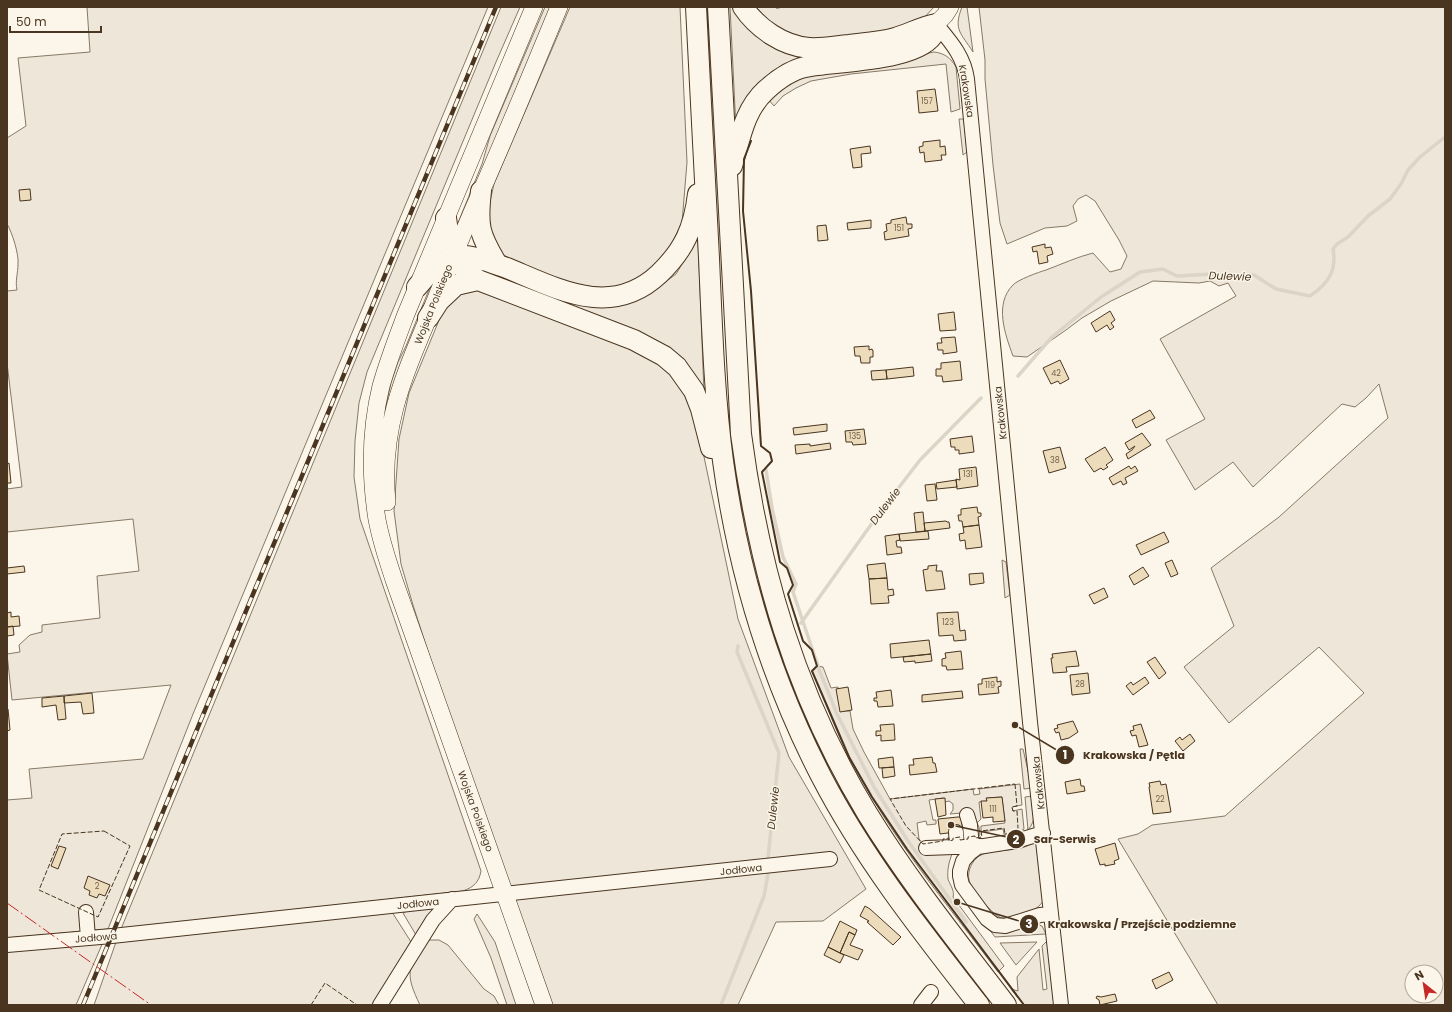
<svg xmlns="http://www.w3.org/2000/svg" width="1452" height="1012" font-family="Poppins,sans-serif">
  <style>
    .green { fill: #ede6d9; stroke: #887966; fill-rule: evenodd }
    .lines { fill: none; stroke-linecap: round; stroke-linejoin: round }
    .stream { stroke: #dcd4c6; stroke-width: 3.5 }
    .building { fill: #ecdcbc; stroke: #4a3520 }
    .minor-casing { stroke: #4a3520; stroke-width: 16 }
    .major-casing { stroke: #4a3520; stroke-width: 18 }
    .highway-casing { stroke: #4a3520; stroke-width: 22 }
    .minor { stroke: #fbf6e9; stroke-width: 14 }
    .major { stroke: #fbf6e9; stroke-width: 17 }
    .highway { stroke: #fbf6e9; stroke-width: 20 }
    .rail-casing { stroke: #4a3520; stroke-width: 4.5 }
    .rail { stroke: #fbf6e9; stroke-width: 3; stroke-dasharray: 9; stroke-linecap: butt }
    .fence { stroke: #4a3520; stroke-width: 1; stroke-dasharray: 5 2; stroke-linecap: butt }
    .wall { stroke: #4a3520; stroke-width: 2 }
    .power { stroke: #c62828; stroke-width: 1; stroke-dasharray: 14 3 2 3; stroke-linecap: butt }
    .labels { text-anchor: middle; stroke-width: 3; stroke-linejoin: round; paint-order: stroke }
    .number-label { font-size: 8px; fill: #725f47 }
    .street-label { font-size: 10px; fill: #4a3520; stroke: #fbf6e9 }
    .water-label { font-size: 11px; font-style: italic; fill: #4a3520; stroke: #fbf6e9 }
    .leader { fill: none; stroke: #4a3520; stroke-width: 1.5 }
    .callout-dot { fill: #4a3520; stroke: #fbf6e9; stroke-width: 1.5 }
    .mark-label { font-size: 12px; text-anchor: middle; font-weight: bold; fill: #fff }
    .callout-label { font-size: 11px; text-anchor: middle; font-weight: bold; fill: #4a3520; stroke: #fbf6e9; stroke-width: 3; stroke-linejoin: round; paint-order: stroke }
  </style>
  <rect width="100%" height="100%" fill="#fbf6e9"/>
  <path class="green" d="M87,7H488L193,714L108,929L7,938V800L32,798L29,769L143,759L171,685L12,700L7,654L20,652L19,645L30,635L42,632V625L100,618L97,576L139,571L133,519L7,532V489L22,487L7,363V291L17,290C15,281 18,273 18,264C19,254 12,232 7,224V138L26,126L18,58L90,52Z
    M501,7H520L496,62L367,372L359,403L355,441L354,477L360,519L481,871C479,882 474,887 463,891L121,929Z
    M545,7H552L455,240L453,235L482,164L490,136Z
    M570,7H680L687,162L682,223L669,249L648,273L619,289L575,285L513,261L501,253L488,225V210L494,184Z
    M730,7H736L812,60L736,129Z
    M756,7H934L922,20L911,26L834,40L797,37L772,24Z
    M962,7H967L973,52C961,33 953,30 962,7Z
    M979,7H1445V1005H1218L1118,839L1138,834L1152,825L1225,816L1364,693L1319,647L1229,723L1184,667L1234,626L1211,568L1279,517L1388,418L1379,384L1366,398L1355,407L1342,404L1253,487L1233,462L1195,490L1166,440L1205,419L1160,339L1236,296L1228,283L1219,286L1210,281L1199,283L1153,281L1111,301L1082,318L1066,330L1027,357L1013,356C1005,334 994,304 1013,285C1017,280 1039,272 1046,270C1062,264 1077,257 1093,253L1110,272L1121,269L1127,256L1119,240L1095,201L1086,195L1078,199L1073,206L1077,221L1067,226L1045,228L1007,244L1000,223L993,165L985,79V60ZM1412,972H1436V996H1412Z
    M934,52C944,53 951,58 956,67L960,109L951,112L946,64L851,74L811,81L796,88L783,96L774,106L768,99L800,77Z
    M959,119H964L967,152L963,155Z
    M698,238L704,393L696,378L474,268L468,261L555,295L596,307L633,302L656,289L676,274Z
    M441,268L385,421L383,419L391,383L398,362L406,346L435,275Z
    M471,287L627,344L669,369L687,396L698,428L738,619L789,757L866,889L823,921L776,922L738,1005H546L505,889L413,605L401,564L394,511L399,439L409,393L442,313L447,303Z
    M1002,560L1006,562L1010,595L1005,598Z
    M817,666L823,667L831,688L838,687L841,711H850L853,729L864,752L890,799L973,789L974,795L980,794L979,789L1020,784L1022,805L1012,807L1013,811L1022,809L1024,829L1017,833L1004,834L1003,829L981,832V826L1005,823L1002,797L987,798V801L979,802L981,819L977,823L979,827L980,835L978,836V838H975L973,812L950,814L953,810V804L949,801L945,802L944,798L929,800L933,820H936V824L927,825L926,821L917,823L919,839L923,844L952,854C949,862 947,870 948,879C950,885 955,891 953,897L1004,966L998,972C947,904 888,834 850,758C835,730 825,700 812,671Z
    M1020,749H1023L1032,788L1024,789Z
    M1033,796C1034,808 1037,820 1028,830L1025,797Z
    M1035,842H1036L1043,901C1038,909 1032,911 1023,914C1017,916 1009,919 1002,918C993,916 971,889 969,880C967,871 972,861 979,856C989,850 1009,851 1021,848C1026,847 1031,844 1035,842Z
    M432,907L436,913L416,935L403,913L412,909Z
    M392,912L413,945L375,1005H94L116,942Z
    M477,914L495,942L516,1005H507L491,958L474,919Z
    M1035,924L1042,926L1046,934L995,937L989,929C1008,937 1017,928 1035,924Z
    M426,940H439L448,945L484,989L494,996L499,1005H420C405,974 407,968 426,940Z
    M1047,941L1054,1005H1024L1011,989L1018,991L1017,977L1039,949L1043,990L1047,989L1042,946Z
    M103,942L76,1005H7V952Z
    M1037,942L1016,965L1000,943Z"/>
  <g class="lines">
    <path class="stream" d="M1018,376L1052,337L1101,297L1140,272L1163,269L1177,276L1213,274L1254,275L1276,289L1310,296C1328,284 1337,271 1333,249L1337,244L1348,237L1368,216L1390,199L1401,184L1408,170L1420,157L1445,137
      M766,470L772,508L783,557L796,584L793,592L820,672L837,714L874,787L908,841L966,922
      M801,623L880,512L920,460L981,398
      M738,646L737,652L779,753L768,858
      M721,1005L764,896L768,874"/>
  </g>
  <path class="building" d="M935,89L938,111L919,113L917,91Z
    M940,140V147L945,146L946,155H941L942,160L925,162L924,152L920,153L919,147L923,146V142Z
    M870,146L871,153L861,154L862,167L853,168L850,149Z
    M30,189L31,200L20,201L19,190Z
    M906,217L907,224H912V228L908,229L909,236L885,240L884,232L887,231L886,224L891,223V220Z
    M871,220V228L848,230L847,223Z
    M826,225L828,240L818,241L817,226Z
    M1045,244V248L1051,247L1053,254L1047,256L1048,262L1039,264L1037,251L1033,252L1032,247Z
    M1110,311L1115,320L1111,323L1114,327L1110,330L1107,325L1096,332L1091,323Z
    M954,312L956,330L940,331L938,314Z
    M955,337L957,352L943,354V350H938L937,343H942L941,338Z
    M869,346V350L872,349L873,351V357H870V363H861L860,356H855L854,347Z
    M1060,360L1069,379L1060,384L1058,381L1051,384L1043,368Z
    M960,361L962,380L943,382L942,376H936V369H941V363Z
    M913,367L914,376L887,379L886,370Z
    M886,370L887,379L872,380L871,371Z
    M1150,410L1155,418L1136,428L1132,420Z
    M827,424V431L794,435L793,428Z
    M864,429L866,444L853,445L852,442H846L845,431Z
    M1142,433L1151,445L1128,459L1126,454L1132,450L1135,446L1129,450L1125,443Z
    M972,436L974,452L959,454V450H955V447H951L950,439Z
    M830,443L831,449L796,454L795,445L810,444V446Z
    M1060,447L1066,468L1049,473L1043,451Z
    M1105,447L1113,460L1106,465L1108,467L1103,470L1101,468L1094,472L1085,459Z
    M9,463L11,483H7V464Z
    M1129,466L1131,469L1135,466L1138,471L1125,478L1127,483L1123,485L1121,481L1113,485L1109,478Z
    M976,467L978,486L957,489L956,479L960,480L959,469Z
    M956,480L957,487L937,489L936,483Z
    M935,484L937,500L927,501L925,485Z
    M977,507L978,513H981V516L978,517L979,525L963,527L962,521H959L958,515H961V509Z
    M923,512L925,531L916,532L914,513Z
    M946,521L947,522H949L950,528L925,531L924,523Z
    M979,525L982,547L966,549L965,540L960,541L959,534L964,533L963,527Z
    M928,531L929,539L900,541L899,534Z
    M1164,532L1169,542L1141,555L1136,545Z
    M899,534L900,540L896,541L897,547H901L902,553L887,555L885,536Z
    M1172,560L1178,574L1171,577L1165,563Z
    M885,563L887,578L869,579L867,565Z
    M937,565L936,571H942L945,589L926,591L923,570L928,569V566Z
    M24,566L25,572L7,574V568Z
    M1143,567L1149,576L1134,585L1129,576Z
    M983,573L984,583L970,585L969,574Z
    M887,578L888,590L893,589L894,595L888,596L889,603L871,604L869,579Z
    M1104,588L1108,597L1094,604L1089,595Z
    M11,612V617L19,616L20,626L7,627V613Z
    M958,612L960,631L965,630L966,640L954,641L953,635L939,636L937,613Z
    M13,626L14,635L7,636V627Z
    M929,640L931,654L891,658L890,644Z
    M961,651L963,669L947,670L946,666H942V659L946,658L945,653Z
    M1076,651L1079,666L1066,667L1067,672L1053,673L1051,658H1053L1052,654Z
    M931,654L932,661L915,663V661L904,662L903,657Z
    M1155,657L1166,673L1159,679L1147,662Z
    M1088,673L1090,693L1072,695L1070,675Z
    M997,677V682L1001,681V686L998,687L999,693L979,695L978,684H982V679Z
    M1145,677L1149,683L1133,695L1126,686L1131,682L1133,685Z
    M848,687L852,710L840,712L836,689Z
    M891,690L893,706L878,707L877,701H874V698H877L876,692Z
    M962,691L963,698L922,702V695Z
    M92,693L94,713L83,714L81,702L64,703V696Z
    M64,696L66,719L58,720L56,705L42,707V698Z
    M7,709H8L10,730L7,731Z
    M1073,721L1078,732L1069,738L1061,740L1059,732L1056,733L1054,729L1058,728L1057,725Z
    M894,724L895,740L881,741V735L876,736V731H881L880,725Z
    M1141,724L1148,745L1139,747L1136,735L1132,736L1130,731L1134,730L1133,726Z
    M1190,734L1195,741L1183,751L1175,741L1180,737L1182,740Z
    M893,757L894,767L879,768L878,759Z
    M932,757L933,763H935L937,772L910,775L909,765H914L913,759Z
    M894,767L895,776L883,778L882,768Z
    M1080,779L1081,786H1084L1085,791L1067,794L1065,782Z
    M1160,781L1161,785L1166,784L1171,812L1153,814L1149,787H1150L1149,783Z
    M1002,797L1005,821L993,822V817L983,818L981,801H987L986,798Z
    M945,798L946,815L938,817L935,799Z
    M958,817H961L963,831L940,834L938,819Z
    M1115,843L1119,859L1114,861L1115,864L1105,866V864L1100,865L1095,849Z
    M59,846L66,848L58,869L51,866Z
    M88,876L110,885L105,896L99,894L97,898L89,895L90,891L84,888Z
    M865,906L870,909L901,937L893,945L867,922L869,921L860,916Z
    M840,921L857,930L855,935L849,932L840,953L828,947Z
    M849,932L855,935L850,945L863,950L858,960L840,953Z
    M828,947L844,955L840,963L824,955Z
    M1169,972L1173,980L1156,989L1152,980Z
    M1115,994L1117,1001L1100,1005L1099,1000L1096,998L1097,996L1101,997Z"/>
  <g class="lines">
    <g class="minor-casing">
      <path id="minor" d="M936,24C950,41 964,56 967,79L1030,722L1061,1005
        M967,815L970,825L972,846
        M956,832L957,847
        M1043,833L1016,841L978,847L970,853L963,861L960,871V876L962,885L973,900L987,919L995,925L1005,926L1040,915L1051,914
        M926,848L981,846
        M86,912L88,938
        M7,945L112,936L830,859
        M380,1005L433,920L452,899
        M921,1005L931,992"/>
    </g>
    <g class="major-casing">
      <path id="major" d="M534,7L406,314C397,338 388,361 381,386C371,427 370,471 376,513C379,536 387,558 394,580L544,1005
        M936,24L945,15L950,7
        M387,502C380,431 402,380 429,316C443,281 458,245 473,210C503,143 531,75 559,7"/>
    </g>
    <g class="highway-casing">
      <path id="highway" d="M696,7C700,91 705,174 709,258C712,326 714,394 723,461C738,571 770,677 821,776C864,859 922,932 979,1005
        M718,7L741,434C759,570 795,694 867,813C908,880 958,942 1006,1005
        M732,166C740,139 744,110 766,90C777,80 791,70 805,67C834,61 921,61 934,33C936,31 935,27 936,24C921,27 909,34 895,38C880,42 865,43 849,45C836,46 823,49 809,48C783,46 757,28 743,7
        M481,191C477,226 479,234 497,264
        M446,218L452,259L478,280L634,340L664,356L677,367L694,391L701,409L711,448
        M417,287C430,272 435,263 455,258C458,257 463,255 466,256C475,256 498,265 507,268C558,289 611,319 659,274C684,250 694,228 698,194
        M428,318L439,301L456,285L478,280"/>
    </g>
    <use href="#minor" class="minor"/>
    <use href="#major" class="major"/>
    <use href="#highway" class="highway"/>
    <g class="rail-casing">
      <path id="rail" d="M83,1005L496,7"/>
    </g>
    <use href="#rail" class="rail"/>
    <path class="fence" d="M776,7V8L790,7
      M1015,784L1017,806L1012,807L1013,811H1017L1018,828L1016,833L1005,834L1004,828L981,831L982,837L975,838V836L968,837V839L960,840V837L953,838V840L949,841V838L943,839V841L923,844L906,826L890,799Z
      M104,831L130,846L98,917L39,890L62,834Z
      M311,1005L325,983L357,1005"/>
    <path class="wall" d="M751,141L744,159L743,211L751,291L761,446L770,453L772,461L762,472L780,562L787,568L793,585L788,594L803,641L812,650L817,666L812,671L849,757L872,797L907,849L1024,1005"/>
    <path class="power" d="M7,903L151,1005"/>
  </g>
  <g class="labels">
    <g class="number-label">
      <text x="927" y="104">157</text>
      <text x="899" y="231">151</text>
      <text x="1056" y="376">42</text>
      <text x="855" y="439">135</text>
      <text x="1055" y="463">38</text>
      <text x="968" y="477">131</text>
      <text x="948" y="625">123</text>
      <text x="1080" y="687">28</text>
      <text x="990" y="688">119</text>
      <text x="1160" y="802">22</text>
      <text x="993" y="812">111</text>
      <text x="97" y="889">2</text>
    </g>
    <g class="street-label">
      <text transform="translate(967 91) rotate(81)" y="4">Krakowska</text>
      <text transform="translate(433 304) rotate(-68)" y="4">Wojska Polskiego</text>
      <text transform="translate(1000 413) rotate(-96)" y="4">Krakowska</text>
      <text transform="translate(1038 783) rotate(-96)" y="4">Krakowska</text>
      <text transform="translate(476 811) rotate(70)" y="4">Wojska Polskiego</text>
      <text transform="translate(741 869) rotate(-6)" y="4">Jodłowa</text>
      <text transform="translate(418 903) rotate(-6)" y="4">Jodłowa</text>
      <text transform="translate(96 937) rotate(-5)" y="4">Jodłowa</text>
    </g>
    <g class="water-label">
      <text transform="translate(1230 276) rotate(2)" y="4">Dulewie</text>
      <text transform="translate(885 506) rotate(-53)" y="4">Dulewie</text>
      <text transform="translate(773 808) rotate(-84)" y="4">Dulewie</text>
    </g>
  </g>
  <path class="leader" d="M1015 725L1065 755M951 825L1016 839M957 902L1029 924"/>
  <g class="callout-dot">
    <circle cx="1015" cy="725" r="4"/>
    <circle cx="951" cy="825" r="4"/>
    <circle cx="957" cy="902" r="4"/>
    <circle cx="1065" cy="755" r="10"/>
    <circle cx="1016" cy="839" r="10"/>
    <circle cx="1029" cy="924" r="10"/>
  </g>
  <g class="mark-label">
    <text x="1065" y="759">1</text>
    <text x="1016" y="844">2</text>
    <text x="1029" y="928">3</text>
  </g>
  <g class="callout-label">
    <text x="1134" y="759">Krakowska / Pętla</text>
    <text x="1065" y="843">Sar-Serwis</text>
    <text x="1142" y="928">Krakowska / Przejście podziemne</text>
  </g>
  <rect width="1452" height="1012" fill="none" stroke="#4a3520" stroke-width="16"/>
  <g transform="translate(1424 984) rotate(330)"><circle r="19" fill="#fbf6e9" stroke="#b4a999"/>
  <path d="M0-3L7 15L0 10L-7 15Z" fill="#c62828"/>
  <text y="-6" font-size="11" font-weight="bold" text-anchor="middle" fill="#4a3520">N</text>
  </g>
  <path d="M10 26v6h91v-6" fill="none" stroke="#4a3520" stroke-width="2"/>
  <text x="16" y="26" font-size="12" fill="#4a3520" stroke="#fbf6e9" stroke-width="3" paint-order="stroke">50 m</text>
</svg>
